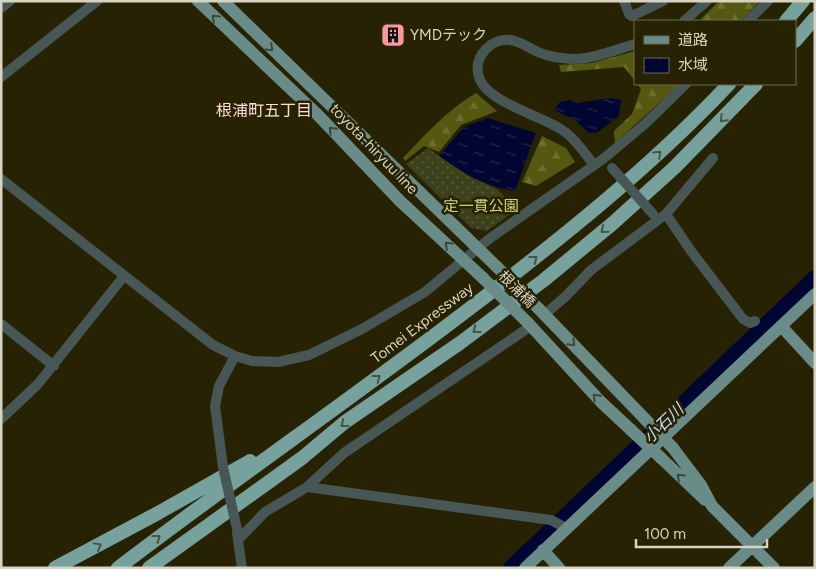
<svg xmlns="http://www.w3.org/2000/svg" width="816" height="569" font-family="Figtree,'Noto Sans JP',sans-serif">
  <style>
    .grass { fill: url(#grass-dots) }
    .forest { fill: url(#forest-firs) }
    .water { fill: url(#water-ripples) }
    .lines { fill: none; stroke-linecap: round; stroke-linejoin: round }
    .river { stroke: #000531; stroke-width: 16 }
    .minor { stroke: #465755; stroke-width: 10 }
    .major { stroke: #698c89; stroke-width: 12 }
    .highway { stroke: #76a19d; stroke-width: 14 }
    .minor-bridge { stroke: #465755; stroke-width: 10 }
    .major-bridge { stroke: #698c89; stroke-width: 12 }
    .oneway { stroke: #3f4733 }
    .oneway2 { stroke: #475541 }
    .labels { text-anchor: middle; stroke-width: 5; stroke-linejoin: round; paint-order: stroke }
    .poi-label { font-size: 15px; fill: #d6d3c2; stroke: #282204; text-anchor: start }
    .street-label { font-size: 15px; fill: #d6d3c2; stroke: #282204 }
    .park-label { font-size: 15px; fill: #cfd878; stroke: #282204 }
    .neighbourhood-label { font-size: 16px; fill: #fedadb; stroke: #282204 }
    .water-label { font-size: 16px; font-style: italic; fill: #c9ddfc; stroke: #282204 }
  </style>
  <defs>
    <pattern id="grass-dots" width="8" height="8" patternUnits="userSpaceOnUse" patternTransform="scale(1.25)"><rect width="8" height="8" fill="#3d411b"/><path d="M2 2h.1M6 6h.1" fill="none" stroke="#585c3a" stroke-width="1.8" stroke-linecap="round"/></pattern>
    <pattern id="forest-firs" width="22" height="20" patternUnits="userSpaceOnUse" patternTransform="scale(1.25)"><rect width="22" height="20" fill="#545810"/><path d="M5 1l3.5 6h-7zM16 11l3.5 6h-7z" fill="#6c6f31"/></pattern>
    <pattern id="water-ripples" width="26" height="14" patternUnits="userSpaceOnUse" patternTransform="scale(1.25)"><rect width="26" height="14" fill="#000531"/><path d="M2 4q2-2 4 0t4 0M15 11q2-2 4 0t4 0" fill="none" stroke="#24294d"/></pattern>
  </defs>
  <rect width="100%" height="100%" fill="#282204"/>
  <path class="grass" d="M428,148L468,176L497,189L517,209L487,231L471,228L406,164Z"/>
  <path class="forest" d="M719,1H760L741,21H699Z
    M635,51V81L624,67L561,72L559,65L592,63Z
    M637,84H680L615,143L614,131L632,114L641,89Z
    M476,93L497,111L461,125L439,152L424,146L405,161L403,158C426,134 447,110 476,93Z
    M542,136L566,148L575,162L536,186L522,182Z"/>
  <path class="water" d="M611,98L621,100L619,116L598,132L589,133L574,119L554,110L560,102L571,100L576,103Z
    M487,118L536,133L515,191C485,187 463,172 439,156L464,127Z"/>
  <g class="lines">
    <path class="river" d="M511,568L815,278"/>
    <path class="minor" d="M624,1L629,14L632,16L663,1
      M1,8L10,1
      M684,21L707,1
      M748,21L768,1
      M1,77L97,1
      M594,165C583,151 573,135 557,127C536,114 481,100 478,73C475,55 492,38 510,40C520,41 529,48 538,52C549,57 560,58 572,59C593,59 615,50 635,44
      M1,179L213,345L235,356L252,361L278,362L309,355L362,329L425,292L489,239L603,159L645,124L686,84
      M666,214L691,251L743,319L750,323L755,321
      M544,315L565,297L591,270L666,214L713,158
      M1,324L54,366
      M1,419L38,384L124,276
      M223,467L215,406L219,386L235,356
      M307,487L551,520L566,528
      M237,533L242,568
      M239,539L265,512L307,487L344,453L531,326"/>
    <path class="major" d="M198,1L316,113L400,201L483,278
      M223,1L497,267
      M538,308L645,419
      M529,324L601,402L631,430
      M782,327L815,363
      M673,448L701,485L712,506L774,568
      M661,458L705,500
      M543,550L559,568
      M525,568L815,294
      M729,568L815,487"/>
    <path class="highway" d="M786,21L803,1
      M795,41L815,18
      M55,568L158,513L250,461
      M118,568C232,481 351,399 465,312C558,241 649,169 729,84
      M149,568L302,458L345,422L460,343L544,280L612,224L675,167L756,84"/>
    <path class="minor-bridge" d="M612,168L653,214
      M223,467L237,529"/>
    <path class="major-bridge" d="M497,267L538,308
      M483,278L529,324
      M645,419L673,448
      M631,430L661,458"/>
  </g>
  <defs><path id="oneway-chevron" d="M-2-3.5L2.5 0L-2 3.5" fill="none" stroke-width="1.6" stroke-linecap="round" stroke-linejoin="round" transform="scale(1.25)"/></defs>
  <g class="oneway">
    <use href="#oneway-chevron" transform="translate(215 18) rotate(-137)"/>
    <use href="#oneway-chevron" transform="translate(270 48) rotate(43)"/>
    <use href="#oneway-chevron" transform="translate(332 130) rotate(-134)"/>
    <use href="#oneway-chevron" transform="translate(448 245) rotate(-137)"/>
    <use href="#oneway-chevron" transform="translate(572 343) rotate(46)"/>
    <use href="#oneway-chevron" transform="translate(596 397) rotate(-134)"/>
    <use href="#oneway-chevron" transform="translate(680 477) rotate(-136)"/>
  </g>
  <g class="oneway2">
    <use href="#oneway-chevron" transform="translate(723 119) rotate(134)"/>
    <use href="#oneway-chevron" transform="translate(658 154) rotate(-43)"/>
    <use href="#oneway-chevron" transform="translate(604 230) rotate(140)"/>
    <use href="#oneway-chevron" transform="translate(534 259) rotate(-38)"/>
    <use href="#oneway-chevron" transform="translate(476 330) rotate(143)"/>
    <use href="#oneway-chevron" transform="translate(377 378) rotate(-37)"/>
    <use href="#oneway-chevron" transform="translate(344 424) rotate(142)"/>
    <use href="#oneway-chevron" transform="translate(157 538) rotate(-37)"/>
    <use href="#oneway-chevron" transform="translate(98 546) rotate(-29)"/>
  </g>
  <defs>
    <g id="building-square" transform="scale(1.25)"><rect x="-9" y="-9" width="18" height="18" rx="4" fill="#f49aa0" stroke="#282204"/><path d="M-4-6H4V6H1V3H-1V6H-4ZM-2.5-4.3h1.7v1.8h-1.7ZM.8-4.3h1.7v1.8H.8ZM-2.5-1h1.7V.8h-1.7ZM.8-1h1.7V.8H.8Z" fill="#111"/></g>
  </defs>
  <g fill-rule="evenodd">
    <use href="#building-square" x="393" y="35"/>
  </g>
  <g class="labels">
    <g class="poi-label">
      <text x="410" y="40">YMDテック</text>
    </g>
    <g class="street-label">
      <text transform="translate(374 149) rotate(46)" y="5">toyota-hiryuu line</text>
      <text transform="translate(517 289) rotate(45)" y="5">根浦橋</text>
      <text transform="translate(422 323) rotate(-37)" y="5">Tomei Expressway</text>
    </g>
    <g class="park-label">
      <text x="481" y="211">定一貫公園</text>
    </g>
    <g class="neighbourhood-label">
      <text x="264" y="116">根浦町五丁目</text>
    </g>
    <g class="water-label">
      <text transform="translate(663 423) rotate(-44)" y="6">小石川</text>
    </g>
  </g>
  <rect width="816" height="569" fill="none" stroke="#d6d3c2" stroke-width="5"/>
  <rect x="634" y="20" width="162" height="65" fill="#282204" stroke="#6e6950"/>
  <rect x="644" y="36" width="25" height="8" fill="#698c89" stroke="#6e6950"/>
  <text x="678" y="45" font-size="15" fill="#d6d3c2">道路</text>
  <rect x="644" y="58" width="25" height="15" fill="url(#water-ripples)" stroke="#6e6950"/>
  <text x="678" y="70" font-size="15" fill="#d6d3c2">水域</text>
  <path d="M636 539v8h131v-8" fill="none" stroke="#d6d3c2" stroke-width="2.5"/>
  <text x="644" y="539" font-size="15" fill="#d6d3c2" stroke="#282204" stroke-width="4" paint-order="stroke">100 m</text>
</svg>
